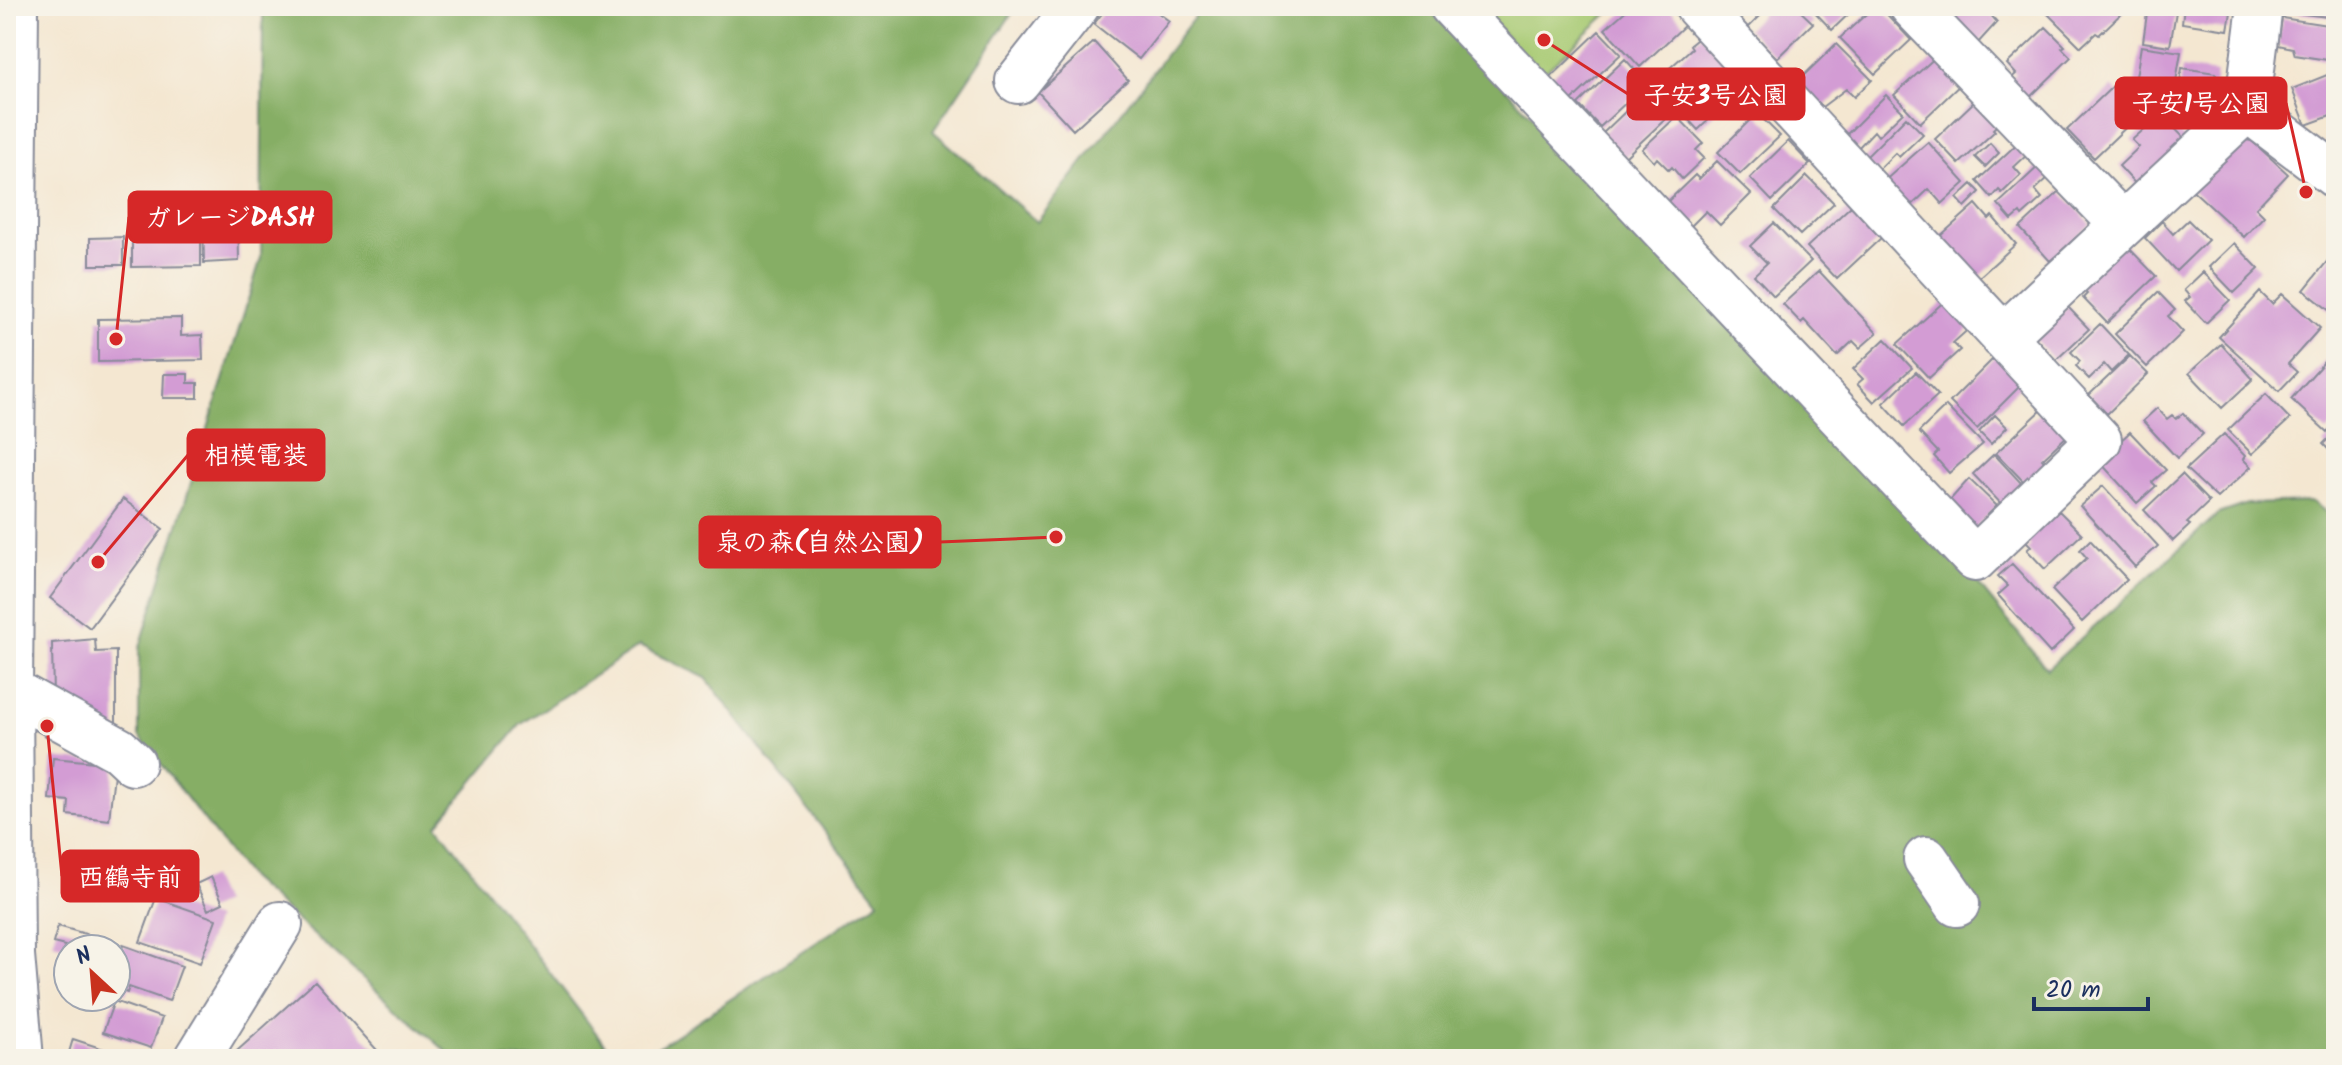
<svg xmlns="http://www.w3.org/2000/svg" width="2342" height="1065" font-family="Kalam,'Klee One',sans-serif">
  <style>
    .green { fill: #a8ca73; stroke: #627c68; stroke-width: 2 }
    .forest { fill: #86ae65; stroke: #506e62; stroke-width: 2 }
    .building { fill: #d39cd4 }
    .lines { fill: none; stroke-linecap: round; stroke-linejoin: round }
    .minor-casing { stroke: #888b98; stroke-width: 48 }
    .minor { stroke: #fff; stroke-width: 44 }
    .leader { fill: none; stroke: #d62828; stroke-width: 3 }
    .callout-dot { fill: #d62828; stroke: #f7f3e8; stroke-width: 3 }
    .callout { fill: #d62828; stroke: #d62828; stroke-width: 3 }
    .callout-label { font-size: 26px; text-anchor: middle; font-weight: bold; fill: #fff }
  </style>
  <rect width="100%" height="100%" fill="#f7f3e8"/>
  <filter id="ink" filterUnits="userSpaceOnUse"><feTurbulence type="fractalNoise" baseFrequency=".0125" numOctaves="2"/><feDisplacementMap in="SourceGraphic" scale="16" xChannelSelector="R" yChannelSelector="G"/><feConvolveMatrix kernelMatrix="1 2 1 2 8 2 1 2 1" color-interpolation-filters="sRGB"/></filter>
  <filter id="wash" filterUnits="userSpaceOnUse"><feTurbulence type="fractalNoise" baseFrequency=".006" numOctaves="4" result="noise"/><feDisplacementMap in="SourceGraphic" scale="32" xChannelSelector="R" yChannelSelector="G"/><feGaussianBlur stdDeviation="1.8" result="paint"/><feColorMatrix in="noise" values="0 0 0 0 0 0 0 0 0 0 0 0 0 0 0 0 0 1.4 0 .05"/><feComposite in="paint" operator="in"/></filter>
  <g filter="url(#wash)">
    <rect width="100%" height="100%" fill="#f4e7d1"/>
    <path class="green" d="M1478,6H1616L1541,75Z"/>
    <path class="forest" d="M263,6H1017L933,131L1037,222L1203,6H1426L1953,553L2047,669L2218,514L2247,504L2313,502L2336,520V1059H640L879,901L706,678L639,646L520,725L437,825L616,1059H455L248,877L139,736V650L261,258Z"/>
    <g id="blocks">
      <path class="building" d="M1108,6H1149L1169,21L1139,59L1094,24Z
        M1631,6L1638,9L1641,6H1667L1685,25L1640,67L1605,29Z
        M1770,6H1795L1813,23L1777,58L1747,29Z
        M1809,6H1857L1832,30Z
        M1875,6H1879L1911,40L1875,74L1840,38Z
        M1967,6H1983L1997,22L1977,44L1953,19Z
        M2040,6H2129L2099,35L2096,33L2081,47Z
        M2148,6H2177L2170,46L2143,42Z
        M2184,6H2232L2228,30L2182,23Z
        M2281,6H2336V18L2281,11Z
        M2282,18L2334,26L2328,60L2295,55L2293,48L2278,45Z
        M2046,27L2065,46L2062,48L2071,57L2027,100L2008,81L2016,74L2007,64Z
        M1599,31L1621,54L1571,101L1550,78Z
        M1702,35L1749,85L1728,104L1725,101L1714,111L1716,113L1698,130L1654,82L1692,48L1690,45Z
        M1094,42L1128,80L1073,130L1038,92Z
        M1836,44L1872,80L1854,97L1846,89L1822,107L1819,104L1813,109L1792,87Z
        M2141,46L2181,52L2172,105L2154,102L2144,89L2145,85L2135,83Z
        M1938,55L1963,82L1920,123L1894,95Z
        M1625,59L1647,83L1600,127L1578,104Z
        M2182,68L2216,73L2208,125L2174,120Z
        M2332,73L2336,83V114L2306,125L2292,89Z
        M1651,87L1674,111L1625,157L1602,134Z
        M2112,87L2139,115L2094,158L2067,130Z
        M1886,95L1903,112L1878,136L1874,131L1857,149L1841,140Z
        M1976,100L1997,125L1993,129L1995,131L1959,164L1935,139Z
        M1757,113L1780,136L1740,174L1718,152Z
        M2161,114L2187,141L2141,190L2119,166L2139,147L2132,140Z
        M1677,116L1703,143L1696,150L1704,158L1682,179L1672,167L1669,170L1657,158L1654,162L1642,149Z
        M1906,117L1923,134L1899,157L1895,153L1877,171L1862,161Z
        M2238,139L2252,141L2288,174L2256,208L2264,216L2244,237L2187,185Z
        M1788,141L1810,164L1772,201L1750,178Z
        M1928,142L1965,183L1942,204L1929,189L1907,210L1882,183Z
        M2019,142L2029,153L2014,167L2021,175L2002,193L1999,190L1992,198L1977,181Z
        M1990,143L1999,153L1985,167L1975,157Z
        M1717,161L1751,194L1720,225L1706,211L1689,228L1665,204L1695,175L1699,179Z
        M2040,165L2050,176L2035,190L2042,198L2022,216L2020,213L2012,220L1998,204Z
        M1807,176L1834,203L1800,235L1774,209Z
        M1972,184L1980,192L1965,207L1957,198Z
        M2060,191L2091,224L2050,261L2020,228Z
        M1976,204L1989,219L1992,216L2016,244L1977,279L1939,237Z
        M1851,206L1881,238L1837,279L1807,247Z
        M238,208L239,261L204,263L203,210Z
        M2188,220L2208,240L2176,271L2145,238L2162,221L2173,234Z
        M1774,223L1811,261L1774,296L1754,275L1767,263L1750,246Z
        M123,237V265H90V238Z
        M132,238H201V266L132,267Z
        M2124,243L2156,276L2107,323L2083,298L2087,294L2079,285Z
        M2234,243L2259,269L2234,293L2209,267Z
        M2333,254L2336,256V316L2304,290Z
        M1819,271L1877,333L1860,348L1853,341L1837,356L1804,320L1801,323L1783,304Z
        M2203,272L2230,300L2206,323L2185,301L2190,297L2184,290Z
        M2158,292L2175,310L2168,316L2183,332L2147,367L2115,334Z
        M2260,292L2272,304L2282,294L2320,328L2288,364L2297,372L2279,391L2219,337Z
        M1948,298L1973,325L1953,343L1960,350L1929,378L1897,344Z
        M2068,307L2089,329L2055,361L2031,335L2056,311L2060,315Z
        M181,318V336L202,335L203,360L98,362V319Z
        M2100,324L2129,355L2111,372L2104,364L2089,379L2076,366L2080,361L2071,352Z
        M1885,339L1912,368L1874,402L1857,384L1863,379L1853,369Z
        M2221,344L2253,379L2222,408L2189,373Z
        M2332,353L2336,357V422L2327,432L2291,399Z
        M1996,356L2023,383L1977,429L1950,402Z
        M2130,356L2148,374L2107,414L2089,395Z
        M1916,372L1938,395L1904,426L1883,403Z
        M164,374H188V383H198V398H163Z
        M2266,394L2290,419L2252,454L2228,430Z
        M1946,406L1983,444L1949,473L1934,456L1938,452L1919,432Z
        M2044,408L2069,434L2042,459L2046,463L2025,483L1996,453Z
        M2157,408L2167,419L2172,415L2176,419L2183,413L2203,434L2177,458L2143,421Z
        M1995,415L2007,427L1991,444L1979,432Z
        M2336,431V457L2323,444Z
        M2130,432L2166,470L2152,482L2156,486L2137,503L2099,461Z
        M2224,434L2245,456L2243,459L2251,467L2217,498L2186,469Z
        M1994,454L2022,484L2005,508L1973,474Z
        M2182,474L2209,502L2187,523L2190,525L2173,541L2144,510Z
        M1969,479L1997,506L1973,530L1955,512L1959,509L1950,500Z
        M2103,486L2158,546L2135,567L2080,506Z
        M123,499L163,529L90,628L50,598Z
        M2051,508L2056,514L2059,511L2082,534L2045,569L2027,550L2031,546L2022,537Z
        M2090,540L2127,579L2082,622L2052,590L2087,558L2080,550Z
        M2012,564L2074,630L2050,653L1998,595L2008,586L1998,576Z
        M95,639L96,652L116,651V735L53,698L52,643Z
        M53,758L115,764L109,820L68,815L69,801L49,799Z
        M211,877L223,903L208,910L196,884Z
        M156,898L216,919L200,963L140,942Z
        M58,926L113,942L111,949H68V983L61,981L66,964L60,962L65,946L53,943Z
        M123,945L182,966L169,1001L129,987L127,993L116,989V965Z
        M315,981L385,1059H228Z
        M114,1001L162,1018L151,1048L103,1032Z
        M73,1039L131,1058V1059H67Z"/>
    </g>
  </g>
  <g filter="url(#ink)">
    <use href="#blocks" fill-opacity="0" stroke="#888b98" stroke-width="2"/>
    <g class="lines">
      <g class="minor-casing">
        <path id="minor" d="M16,6L10,690L12,955L21,1059
          M1452,6L1975,559L2099,440L1697,6
          M1912,6L2123,225
          M1018,81L1077,6
          M2247,109L2336,176
          M2003,337L2247,109L2260,6
          M10,690L119,750L133,763
          M1926,859L1957,904
          M197,1059L280,924"/>
      </g>
      <use href="#minor" class="minor"/>
    </g>
  </g>
  <path class="leader" d="M1544 40L1628 94M2306 192L2286 103M116 339L129 217M98 562L188 455M1056 537L940 542M47 726L62 876"/>
  <g class="callout-dot">
    <circle cx="1544" cy="40" r="8"/>
    <circle cx="2306" cy="192" r="8"/>
    <circle cx="116" cy="339" r="8"/>
    <circle cx="98" cy="562" r="8"/>
    <circle cx="1056" cy="537" r="8"/>
    <circle cx="47" cy="726" r="8"/>
  </g>
  <g class="callout">
    <rect x="1628" y="69" width="176" height="50" rx="8"/>
    <rect x="2116" y="78" width="170" height="50" rx="8"/>
    <rect x="129" y="192" width="202" height="50" rx="8"/>
    <rect x="188" y="430" width="136" height="50" rx="8"/>
    <rect x="700" y="517" width="240" height="50" rx="8"/>
    <rect x="62" y="851" width="136" height="50" rx="8"/>
  </g>
  <g class="callout-label">
    <text x="1716" y="104">子安3号公園</text>
    <text x="2201" y="112">子安1号公園</text>
    <text x="230" y="226">ガレージDASH</text>
    <text x="256" y="464">相模電装</text>
    <text x="820" y="551">泉の森(自然公園)</text>
    <text x="130" y="886">西鶴寺前</text>
  </g>
  <rect width="2342" height="1065" fill="none" stroke="#f7f3e8" stroke-width="32"/>
  <g transform="translate(92 973) rotate(334)"><circle r="38" fill="#f7f3e8" stroke="#9fa5b1" stroke-width="2"/>
  <path d="M0-6L14 30L0 20L-14 30Z" fill="#c8321e"/>
  <text y="-12" font-size="22" font-weight="bold" text-anchor="middle" fill="#1b2f5e">N</text>
  </g>
  <path d="M2034 997v12h114v-12" fill="none" stroke="#1b2f5e" stroke-width="4"/>
  <text x="2046" y="997" font-size="24" fill="#1b2f5e" stroke="#f7f3e8" stroke-width="6" paint-order="stroke">20 m</text>
</svg>
